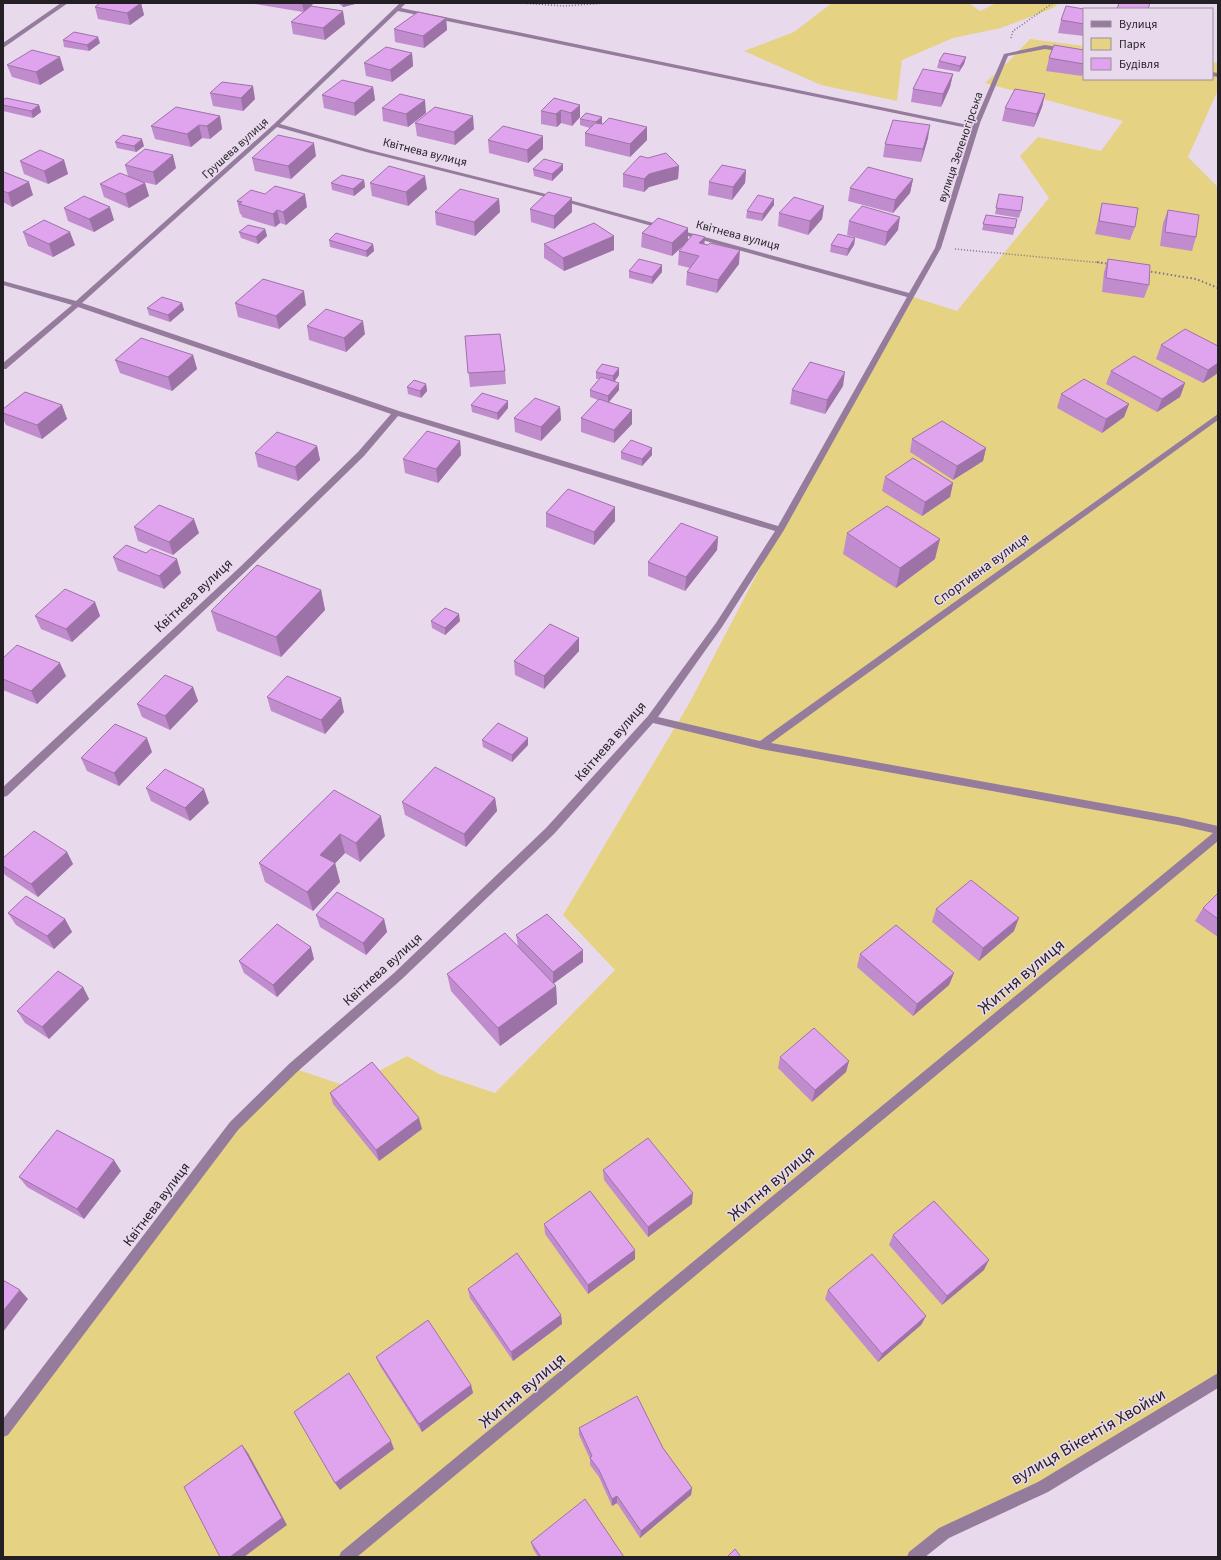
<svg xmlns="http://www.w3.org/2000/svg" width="1221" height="1560" font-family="'Source Sans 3',sans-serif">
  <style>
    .green { fill: #e5d383 }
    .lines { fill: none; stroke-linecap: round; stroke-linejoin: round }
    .path-far1 { stroke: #7f7582; stroke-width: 1.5; stroke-dasharray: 1 2; stroke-linecap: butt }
    .path { stroke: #7f7582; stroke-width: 2; stroke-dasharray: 1.5 2.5; stroke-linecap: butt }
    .minor { fill: #967c9c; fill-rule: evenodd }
    .wall { fill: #c18ccd }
    .shaded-wall { fill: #9d72a7 }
    .building { fill: #e0a3ee; stroke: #9d72a7 }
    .labels { text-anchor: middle; stroke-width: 3; stroke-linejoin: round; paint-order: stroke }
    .far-street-label { font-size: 12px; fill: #241e25; stroke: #e9d9ed }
    .street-label { font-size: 14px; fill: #241e25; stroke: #e9d9ed }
    .near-street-label { font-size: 17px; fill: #241e25; stroke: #e9d9ed }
  </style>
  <rect width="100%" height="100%" fill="#e9d9ed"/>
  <path class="green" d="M832,3H969L980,11L996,3H1059L1053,8L1001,28L953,38L902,60L897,101L821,85L744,51L794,32Z
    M1030,39L1084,46V79H1212V62L1218,63V90L1188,157L1218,187V1380L1043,1487L944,1533L914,1557H3V1430L234,1126L293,1068L349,1087L407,1056L439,1074L495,1093L615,970L563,915L690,702L780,530L910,296L957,311L1049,198L1020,156L1038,137L1101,151L1123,121L985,83L1009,61Z"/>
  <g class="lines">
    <path class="path-far1" d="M521,3L564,6L607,3
      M1011,38L1013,31L1053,3
      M955,249L1103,263"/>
    <path class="path" d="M1097,262L1109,264
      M1147,271L1196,279L1218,288"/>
    <path class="minor" d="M61,3H68L3,48V43Z
      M400,3H406L401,8L973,126L1004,54L1045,45L1084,51V55L1045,49L1008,56L980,123L941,248L784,530L722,627L658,717L760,741L1218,414V420L771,743L1178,817L1218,826V841L357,1557H339L341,1552L1213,833L1178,825L761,749L653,723L554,834L402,979L297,1072L238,1130L8,1435L3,1437V1419L230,1122L289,1064L394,973L546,828L648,716L716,623L775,531L398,416L364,456L246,571L7,796L3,797V787L240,567L358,452L391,414L78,307L6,369H3V363L72,305L3,285V281L76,301L274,124ZM398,11L972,129L935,248L909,293L566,199L370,150L280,124ZM277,127L366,152L562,201L907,297L778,526L399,411L82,303Z
      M1212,72L1218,73V77L1212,76Z
      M1218,1373V1388L1048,1492L949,1538L925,1557H907L909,1552L939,1528L1038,1482Z"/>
  </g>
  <path class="wall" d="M141,3L144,15L130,25L98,19L95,7Z
    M255,3H314L311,6L345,24L325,40L293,34L291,22L303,12L255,4Z
    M338,3H359L343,7Z
    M1084,9V36L1058,33L1061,20Z
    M446,18L447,30L424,48L395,42L394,29Z
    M63,40L100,43L89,51L64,47Z
    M1084,50V69L1082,76L1046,71L1049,58Z
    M412,53L413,66L392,82L366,76L364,63Z
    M966,57L964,64L959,72L937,68L939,61Z
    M7,65L64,70L40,85L12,77Z
    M953,74L950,87L941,107L911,102L913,89Z
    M373,87L375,100L355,116L324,108L322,95Z
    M210,93L255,99L243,111L213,106Z
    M1045,94L1042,107L1034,127L1002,121L1005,108Z
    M554,98L580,117L572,126L561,123L557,127L541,124V111Z
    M3,100L39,105L41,112L33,118L3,111Z
    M382,108L426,113L408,127L383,121Z
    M220,116L222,129L210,139L202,138L191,147L155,139L151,126Z
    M580,119L602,124H601L647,127V140L630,157L585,146V133L590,128L580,125Z
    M415,123L474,129L455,145L417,136Z
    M928,138L921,162L883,157L885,144Z
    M488,140L543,149L528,163L489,153Z
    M115,142L144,146L136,152L117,148Z
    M316,156L291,179L255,171L252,158Z
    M64,160L68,174L48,184L24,174L20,161Z
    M125,165L176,168L156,185L139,181L145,183L149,196L129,208L104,197L100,184L128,176Z
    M679,166L678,179L649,187L644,192L623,187V174Z
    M533,169L563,170L552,181L534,176Z
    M746,170L745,183L732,200L708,195L709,182Z
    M3,172L33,195L12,207L3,202Z
    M913,179L910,193L893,213L848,201L850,188Z
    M364,180L365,187L354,196L332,190L331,183Z
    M370,183L427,189L408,206L372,196Z
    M265,194L307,207L286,225L280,223L275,227L242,217L241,214H240L237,201Z
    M999,194L1021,211L1019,218L995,214Z
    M499,199L500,212L475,236L436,225L435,212Z
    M1102,203L1135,227L1130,240L1095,234L1099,216Z
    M774,205L762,221L746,218L747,211Z
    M824,206L822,219L808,235L778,226L779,213Z
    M64,208L114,220L94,232L68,221Z
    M530,209L572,212L554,229L531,222Z
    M1168,210L1196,237L1192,251L1160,246L1163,223Z
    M986,215L1017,219L1013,235L982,230Z
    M849,221L898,230L885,246L847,235Z
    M688,228V240L704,244L739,264L717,293L686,285L687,272L690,268L678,265L679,251L684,245L672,256L641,247L642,233Z
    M265,229L267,236L258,244L241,238L239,232Z
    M23,232L75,245L53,257L28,246Z
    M614,236V250L564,271L544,258V244Z
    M855,238L854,245L847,256L830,252L831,245Z
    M329,240L373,244L374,251L367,257L330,247Z
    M1108,259L1149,285L1144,298L1102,292L1104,272Z
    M662,265V272L652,284L629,278V271Z
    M182,303L184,310L170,322L149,315L147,308Z
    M235,303L306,305L279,329L238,317Z
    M307,326L365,334L346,352L309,340Z
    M465,336L505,371L506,384L470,387Z
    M1161,345L1218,346V373L1203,383L1156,359Z
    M193,355L197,369L172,391L120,373L115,360Z
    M1111,371L1185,383L1180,397L1157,412L1106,384Z
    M596,372L619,375L615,381L619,390L609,402L632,424L614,443L581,432V418L598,400L590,397V390L600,379H596Z
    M426,384L427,391L421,398L408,394L407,387Z
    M843,386L825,414L790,404L792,390Z
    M1061,394L1129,404L1124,417L1102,433L1057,408Z
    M62,405L67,419L42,439L6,425L3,419V409Z
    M471,405L508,408L498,420L472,412Z
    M560,407L561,420L541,441L515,432L514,418Z
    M912,439L986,448L983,461L953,480L910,452Z
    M460,441L461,455L438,483L405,473L403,459Z
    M317,446L320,460L298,481L258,467L255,453Z
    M621,452L652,455L642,466L621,459Z
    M885,477L953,483L950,497L922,516L882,491Z
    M615,507V521L594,545L546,527V513Z
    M134,527L199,533L173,555L138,541Z
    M847,533L935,559L896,588L843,554Z
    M718,537L717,550L685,591L648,576V562Z
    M113,557L181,573L164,589L118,571Z
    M321,590L325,610L281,657L217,631L211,611Z
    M95,602L100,616L72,642L41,629L35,616Z
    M431,621H460L445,635L432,628Z
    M579,638V651L544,689L515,675L514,661Z
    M3,658L66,676L37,704L3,690Z
    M193,687L198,701L170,730L142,717L137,704Z
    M267,697L344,712L325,734L271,711Z
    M528,738V745L512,762L483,747L482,740Z
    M152,752L119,786L87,771L81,758Z
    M146,788L209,803L190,821L151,801Z
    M334,790L385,836L360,862L345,853L335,863L340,882L313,911L265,882L259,863Z
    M495,798L497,811L466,847L405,815L402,802Z
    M67,852L73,864L38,897L5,875L3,871V858Z
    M1218,893V937L1195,921L1203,908Z
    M936,909L1014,931L979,961L932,922Z
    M8,913L65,919L72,932L54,949L16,925Z
    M316,915L384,919L387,932L366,955L320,927Z
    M516,935L583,950V962L554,983L556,986L557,1004L500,1046L451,991L447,974L518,946Z
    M860,954L954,973L949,985L913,1016L857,967Z
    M314,959L277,997L244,973L239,961Z
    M83,987L89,999L49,1039L25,1023L17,1011Z
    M780,1057L849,1061L846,1072L812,1102L778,1068Z
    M330,1093L422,1129L379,1161L333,1104Z
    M603,1170L692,1204L648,1237L604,1180Z
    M121,1171L84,1219L27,1187L19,1177Z
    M544,1224L635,1250V1259L588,1294L545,1234Z
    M893,1235L984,1270L942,1305L889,1245Z
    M468,1289L561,1315L562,1324L513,1361L470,1298Z
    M828,1290L926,1316L921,1325L878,1362L825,1299Z
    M376,1357L471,1385L473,1393L422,1432L380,1366Z
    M579,1428L663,1448L692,1488L691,1495L640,1538L617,1503L612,1506L599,1477L590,1465V1459L579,1435Z
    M531,1542L624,1557H538L533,1549Z"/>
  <path class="shaded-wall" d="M141,3L144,15L130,25L127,13Z
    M302,3H314L304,12Z
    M343,3H359L343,7Z
    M343,11L345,24L325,40L323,28Z
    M446,18L447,30L424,48L423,36Z
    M98,37L100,43L89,51L87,45Z
    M412,53L413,66L392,82L390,70Z
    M60,57L64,70L40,85L36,72Z
    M966,57L964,64L959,72L960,66Z
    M953,74L950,87L941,107L943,94Z
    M253,86L255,99L243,111L241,98Z
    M373,87L375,100L355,116L354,103Z
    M1045,94L1042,107L1034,127L1037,114Z
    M425,100L426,113L408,127L406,114Z
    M39,105L41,112L33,118L31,111Z
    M580,105V117L572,126L571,113Z
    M561,110V123L557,127L556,114Z
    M220,116L222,129L210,139L207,126Z
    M473,116L474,129L455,145L454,132Z
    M602,117V124L596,129V122Z
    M199,125L202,138L191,147L187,134Z
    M930,125L928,138L921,162L923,149Z
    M647,127V140L630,157V144Z
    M543,136V149L528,163L527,150Z
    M142,139L144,146L136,152L134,146Z
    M314,143L316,156L291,179L288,166Z
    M173,155L176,168L156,185L153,172Z
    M64,160L68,174L48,184L44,171Z
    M563,164V170L552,181V174Z
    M679,166L678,179L649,187L644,192V179L649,174Z
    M746,170L745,183L732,200L733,187Z
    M425,176L427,189L408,206L406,192Z
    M913,179L910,193L893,213L895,200Z
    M364,180L365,187L354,196L353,189Z
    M29,182L33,195L12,207L8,193Z
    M145,183L149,196L129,208L125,194Z
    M305,194L307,207L286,225L283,212Z
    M572,198V212L554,229V216Z
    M499,199L500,212L475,236L474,222Z
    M774,199V205L762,221L763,214Z
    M824,206L822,219L808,235L810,221Z
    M110,207L114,220L94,232L89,219Z
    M277,210L280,223L275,227L273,214Z
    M900,217L898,230L885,246L887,232Z
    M688,228V241L672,256V243Z
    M265,229L267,236L258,244L256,237Z
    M70,232L75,245L53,257L49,244Z
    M614,236V250L564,271L563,258Z
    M705,237L704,250L699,257V243Z
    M855,238L854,245L847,256L848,249Z
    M373,244L374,251L367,257L366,251Z
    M740,250L739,264L717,293L718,280Z
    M662,265V272L652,284V277Z
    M304,291L306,305L279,329L276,316Z
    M182,303L184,310L170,322L168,315Z
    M363,321L365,334L346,352L344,338Z
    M193,355L197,369L172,391L168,377Z
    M1218,363V373L1203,383L1208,370Z
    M619,368V375L613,383V376Z
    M845,372L843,386L825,414L827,400Z
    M619,383V390L608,403V396Z
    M1185,383L1180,397L1157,412L1162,399Z
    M426,384L427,391L421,398L420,391Z
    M508,401V408L498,420L497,413Z
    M1129,404L1124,417L1102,433L1106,419Z
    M62,405L67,419L42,439L37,425Z
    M560,407L561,420L541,441V427Z
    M632,410V424L614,443V430Z
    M460,441L461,455L438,483L436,469Z
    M317,446L320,460L298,481L295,467Z
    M652,448V455L642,466V459Z
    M986,448L983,461L953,480L957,466Z
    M953,483L950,497L922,516L925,502Z
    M615,507V521L594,545V532Z
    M194,519L199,533L173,555L169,542Z
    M718,537L717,550L685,591L686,577Z
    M940,539L935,559L896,588L900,568Z
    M177,559L181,573L164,589L159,576Z
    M321,590L325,610L281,657L276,637Z
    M95,602L100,616L72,642L66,629Z
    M459,614L460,621L445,635V628Z
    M579,638V651L544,689V676Z
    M60,663L66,676L37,704L31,691Z
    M193,687L198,701L170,730L165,716Z
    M341,698L344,712L325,734L321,720Z
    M147,738L152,752L119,786L114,773Z
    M528,738V745L512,762V755Z
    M204,789L209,803L190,821L185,808Z
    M495,798L497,811L466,847L464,834Z
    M381,816L385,836L360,862L356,843Z
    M340,834L345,853L325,874L320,855Z
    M67,852L73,864L38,897L31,884Z
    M335,863L340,882L313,911L307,892Z
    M1019,918L1014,931L979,961L983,948Z
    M65,919L72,932L54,949L47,936Z
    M384,919L387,932L366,955L363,943Z
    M311,947L314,959L277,997L273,985Z
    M583,950V962L553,984V972Z
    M954,973L949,985L913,1016L917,1004Z
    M556,986L557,1004L500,1046L498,1028Z
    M83,987L89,999L49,1039L42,1027Z
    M849,1061L846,1072L812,1102L815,1090Z
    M419,1118L422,1129L379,1161L376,1150Z
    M114,1160L121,1171L84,1219L77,1209Z
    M693,1193L692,1204L648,1237V1227Z
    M635,1250V1259L588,1294V1285Z
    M989,1260L984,1270L942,1305L947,1296Z
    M20,1290L28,1299L3,1332V1311Z
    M561,1315L562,1324L513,1361L511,1352Z
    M926,1316L921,1325L878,1362L882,1354Z
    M471,1385L473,1393L422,1432L419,1424Z
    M391,1441L394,1449L340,1490L335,1483Z
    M242,1445L248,1453L287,1525L244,1557H230Z
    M692,1488L691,1495L640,1538L641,1531Z
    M617,1496V1503L612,1506V1499Z"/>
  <path class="building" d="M100,3H141L127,13L95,7Z
    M1119,3H1150L1148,9H1117Z
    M311,6L343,11L323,28L291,22Z
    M1066,6L1084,9V24L1061,20Z
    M418,12L446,18L423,36L394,29Z
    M74,32L98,37L87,45L63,40Z
    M1054,45L1084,50V64L1049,58Z
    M386,47L412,53L390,70L364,63Z
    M32,50L60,57L36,72L7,65Z
    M944,53L966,57L960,66L939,61Z
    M923,69L953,74L943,94L913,89Z
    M342,80L373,87L354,103L322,95Z
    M222,82L253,86L241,98L210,93Z
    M1015,89L1045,94L1037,114L1005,108Z
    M400,94L425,100L406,114L382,108Z
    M6,98L39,105L31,111L3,105V100Z
    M554,98L580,105L571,113L561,110L556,114L541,111Z
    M176,107L220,116L207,126L199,125L187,134L151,126Z
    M435,107L473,116L454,132L415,123Z
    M586,113L602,117L596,122L580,119Z
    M609,118L647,127L630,144L585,133L595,123L603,124Z
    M893,120L930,125L923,149L885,144Z
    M503,126L543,136L527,150L488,140Z
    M123,135L142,139L134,146L115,142Z
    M278,135L314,143L288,166L252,158Z
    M145,149L173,155L153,172L125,165Z
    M40,150L64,160L44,171L20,161Z
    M666,153L679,166L649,174L644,179L623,174L640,156L648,158Z
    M544,159L563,164L552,174L533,169Z
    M722,165L746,170L733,187L709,182Z
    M389,166L425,176L406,192L370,183Z
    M868,167L913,179L895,200L850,188Z
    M3,172H4L29,182L8,193L3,191Z
    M120,173L145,183L125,194L100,184Z
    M342,175L364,180L353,189L331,183Z
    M275,186L305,194L283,212L277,210L273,214L239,204L242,202L237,201L251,190L265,194Z
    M460,189L499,199L474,222L435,212Z
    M548,192L572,198L554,216L530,209Z
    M999,194L1023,197L1021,211L996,208Z
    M758,195L774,199L763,214L747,211Z
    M84,196L110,207L89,219L64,208Z
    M794,197L824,206L810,221L779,213Z
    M1102,203L1138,208L1135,227L1099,221Z
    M862,206L900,217L887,232L849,221Z
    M1168,210L1199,215L1196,237L1165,232Z
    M986,215L1017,219L1015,228L983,224Z
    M658,218L688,228L672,243L642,233Z
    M44,220L70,232L49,244L23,232Z
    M594,223L614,236L563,258L544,244Z
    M248,225L265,229L256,237L239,232Z
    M336,233L373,244L366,251L329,240Z
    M693,234L705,237L699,243L708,245L710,243L740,250L718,280L687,272L699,256L679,251Z
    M838,234L855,238L848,249L831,245Z
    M639,259L662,265L652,277L629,271Z
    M1108,259L1150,265L1149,285L1106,278Z
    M263,279L304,291L276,316L235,303Z
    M162,297L182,303L168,315L147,308Z
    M326,309L363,321L344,338L307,326Z
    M1185,329L1218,346V363L1208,370L1161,345Z
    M500,334L505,371L468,373L465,336Z
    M141,338L193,355L168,377L115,360Z
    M1134,356L1185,383L1162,399L1111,371Z
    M810,362L845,372L827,400L792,390Z
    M602,364L619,368L613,376L596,372Z
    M601,377L619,383L608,396L590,390Z
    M1084,379L1129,404L1106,419L1061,394Z
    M414,380L426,384L420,391L407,387Z
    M25,392L62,405L37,425L3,413V409Z
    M482,393L508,401L497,413L471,405Z
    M535,398L560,407L541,427L514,418Z
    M599,399L632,410L614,430L581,418Z
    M942,421L986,448L957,466L912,439Z
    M427,431L460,441L436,469L403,459Z
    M277,432L317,446L295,467L255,453Z
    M631,440L652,448L642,459L621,452Z
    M913,458L953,483L925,502L885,477Z
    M568,489L615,507L594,532L546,513Z
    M159,505L194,519L169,542L134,527Z
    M887,506L940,539L900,568L847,533Z
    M681,523L718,537L686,577L648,562Z
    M126,545L146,553L151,549L177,559L159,576L113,557Z
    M257,565L321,590L276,637L211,611Z
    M65,589L95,602L66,629L35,616Z
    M445,608L459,614L445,628L431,621Z
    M550,624L579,638L544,676L514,661Z
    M17,645L60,663L31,691L3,679V658Z
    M165,675L193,687L165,716L137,704Z
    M287,676L341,698L321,720L267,697Z
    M498,723L528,738L512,755L482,740Z
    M115,724L147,738L114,773L81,758Z
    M435,767L495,798L464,834L402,802Z
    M165,769L204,789L185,808L146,788Z
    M334,790L381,816L356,843L340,834L320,855L335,863L307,892L259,863Z
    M34,831L67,852L31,884L3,866V858Z
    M971,880L1019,918L983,948L936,909Z
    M337,892L384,919L363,943L316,915Z
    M1218,893V919L1203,908Z
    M26,896L65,919L47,936L8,913Z
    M547,914L583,950L553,972L516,935Z
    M277,924L311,947L273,985L239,961Z
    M896,925L954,973L917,1004L860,954Z
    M505,933L556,986L498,1028L447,974Z
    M58,971L83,987L42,1027L17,1011Z
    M814,1028L849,1061L815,1090L780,1057Z
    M372,1062L419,1118L376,1150L330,1093Z
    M57,1130L114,1160L77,1209L19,1177Z
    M648,1138L693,1193L648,1227L603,1170Z
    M590,1191L635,1250L588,1285L544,1224Z
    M934,1201L989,1260L947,1296L893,1235Z
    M517,1253L561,1315L511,1352L468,1289Z
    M872,1254L926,1316L882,1354L828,1290Z
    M3,1280L20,1290L3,1311Z
    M428,1320L471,1385L419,1424L376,1357Z
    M349,1373L391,1441L335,1483L294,1412Z
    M637,1396L663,1448L692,1488L641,1531L617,1496L612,1499L599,1470L590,1458L592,1456L579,1428Z
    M242,1445L282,1518L230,1557H220L184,1487Z
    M585,1499L624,1557H541L531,1542Z
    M735,1549L741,1557H727Z"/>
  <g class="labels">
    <g class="far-street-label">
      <text transform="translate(960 147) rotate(-71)" y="4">вулиця Зеленогірська</text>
      <text transform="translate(235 148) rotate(-42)" y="4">Грушева вулиця</text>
      <text transform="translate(425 152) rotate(14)" y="4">Квітнева вулиця</text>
      <text transform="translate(738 235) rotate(15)" y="4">Квітнева вулиця</text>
    </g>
    <g class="street-label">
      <text transform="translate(981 569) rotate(-36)" y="5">Спортивна вулиця</text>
      <text transform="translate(193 595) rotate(-43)" y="5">Квітнева вулиця</text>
      <text transform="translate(610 741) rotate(-49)" y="5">Квітнева вулиця</text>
      <text transform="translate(382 969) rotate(-42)" y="5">Квітнева вулиця</text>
      <text transform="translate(156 1204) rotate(-53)" y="5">Квітнева вулиця</text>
    </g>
    <g class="near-street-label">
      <text transform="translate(1021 976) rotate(-40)" y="6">Житня вулиця</text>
      <text transform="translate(771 1183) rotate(-40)" y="6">Житня вулиця</text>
      <text transform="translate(522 1390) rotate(-40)" y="6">Житня вулиця</text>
      <text transform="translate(1088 1436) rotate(-30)" y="6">вулиця Вікентія Хвойки</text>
    </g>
  </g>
  <rect width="1221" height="1560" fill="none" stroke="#241e25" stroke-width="8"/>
  <rect x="1083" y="8" width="130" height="72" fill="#e9d9ed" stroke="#9a8e9d"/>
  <rect x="1091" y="21" width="20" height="6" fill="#967c9c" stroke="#9a8e9d"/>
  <text x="1119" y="28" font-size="12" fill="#241e25">Вулиця</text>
  <rect x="1091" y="38" width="20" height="12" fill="#e5d383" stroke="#9a8e9d"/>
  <text x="1119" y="48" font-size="12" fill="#241e25">Парк</text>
  <rect x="1091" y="58" width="20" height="12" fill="#e0a3ee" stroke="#9a8e9d"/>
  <text x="1119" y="68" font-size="12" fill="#241e25">Будівля</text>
</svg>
